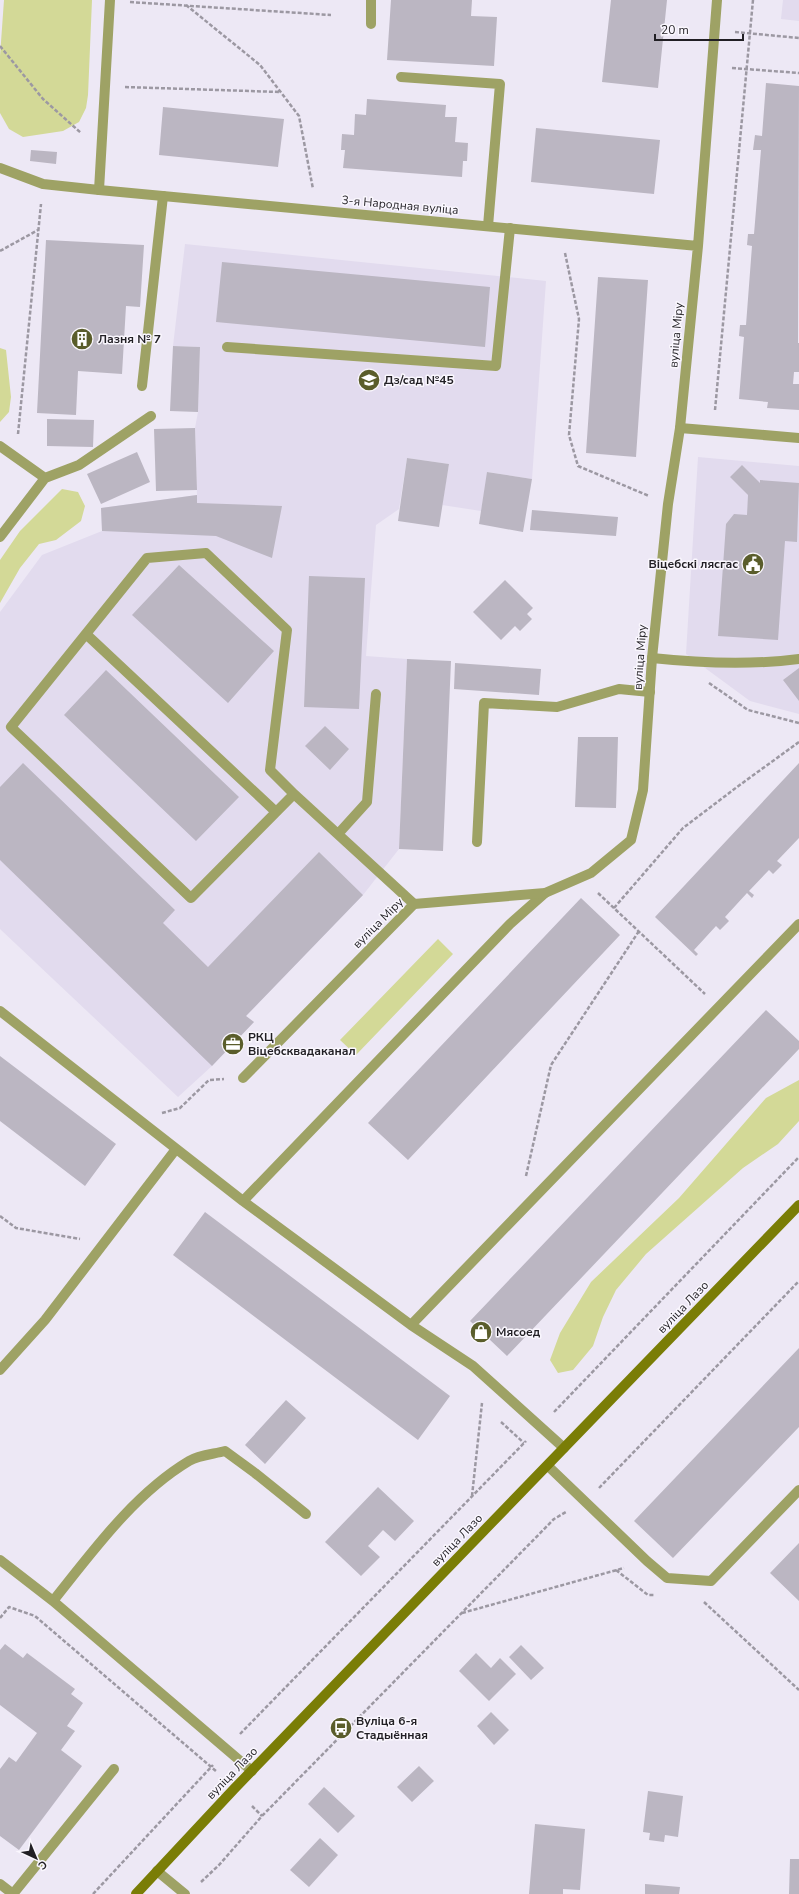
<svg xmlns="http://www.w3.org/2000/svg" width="799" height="1894" font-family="'Nunito Sans',sans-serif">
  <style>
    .built { fill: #e2dbee }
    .green { fill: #d3d997 }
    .building { fill: #bbb6c2 }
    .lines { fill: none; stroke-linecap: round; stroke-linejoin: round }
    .path { stroke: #9c98a2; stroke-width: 2.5; stroke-dasharray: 4 2; stroke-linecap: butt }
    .lane { stroke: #9ea265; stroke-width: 10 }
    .street { stroke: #9ea265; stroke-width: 10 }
    .secondary { stroke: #7a7d06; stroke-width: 10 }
    .labels { text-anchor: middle; stroke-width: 3; stroke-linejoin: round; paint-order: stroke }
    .street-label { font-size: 12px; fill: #211f24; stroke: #faf7fe }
    .poi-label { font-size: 12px; font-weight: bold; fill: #211f24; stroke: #faf7fe; text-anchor: start }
  </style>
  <rect width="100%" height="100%" fill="#ede8f5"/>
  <path class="built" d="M783,0H799V21L781,19Z
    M185,244L546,281L532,479L488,472L481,511L442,505L449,464L407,458L399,509L376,525L366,656L407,659L399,849L363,895L246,1016L254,1022L212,1066L178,1097L0,929V612L42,555L102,531L101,508L197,495L195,428L198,412L200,347L173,346Z
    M698,457L799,466V714L750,701L686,654Z"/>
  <path class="green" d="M4,0H92L88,95L86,108L79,122L63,131L23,137L9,129L0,113V56Z
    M0,348L6,350L11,397L9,412L0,422Z
    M62,489L78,492L85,506L81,521L56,540L39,544L20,568L0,603V560L20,531Z
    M438,939L453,954L356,1055L340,1040Z
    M799,1080V1121L778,1144L743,1168L646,1254L616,1290L603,1317L593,1346L573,1370L558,1373L550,1360L560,1333L591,1282L679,1198L766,1098Z"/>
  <path class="building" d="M391,0H472L471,16L497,17L494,66L387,60Z
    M611,0H667L658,88L602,82Z
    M766,83L799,86L798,343H799V372H794L793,384H799V410L767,408L768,402L739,399L744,337L739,336L740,325H746L752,246L747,245L748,234H754L761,150H753L755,135L762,136Z
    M367,99L446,105L445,117H457L455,142L468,143L467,161H463L462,177L343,168L345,150H341L342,134L354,135L355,114L366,115Z
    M163,107L284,119L278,167L159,155Z
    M536,128L660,140L654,194L531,182Z
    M31,150L57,152L56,164L30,161Z
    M46,240L144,245L140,307L126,306L122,374L78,371L76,415L37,413Z
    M222,262L490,287L485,347L216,322Z
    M598,277L648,280L636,457L586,453Z
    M173,346L200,347L198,412L170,411Z
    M47,419L94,420L93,447L47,446Z
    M195,428L197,490L156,491L154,429Z
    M137,452L150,482L101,504L87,474Z
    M407,458L449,464L439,527L398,521Z
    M742,465L760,483V480L799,483L797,542L785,541L778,640L718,636L726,524L734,514L747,515L748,495L730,477Z
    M487,472L532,479L523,532L479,524Z
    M197,495V503L282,506L272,558L216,536L102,531L101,508Z
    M532,510L618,517L616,536L530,530Z
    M179,565L274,651L228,703L132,615Z
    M309,576L365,578L359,709L304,707Z
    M505,580L533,608L527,614L532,619L520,631L515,626L501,640L473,612Z
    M407,659L451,661L443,851L399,849Z
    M455,663L541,669L539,695L454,689Z
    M799,668V701L783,680Z
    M106,670L239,797L196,841L64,715Z
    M325,726L349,749L330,770L305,746Z
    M578,737H618L616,808L575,807Z
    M23,763L175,910L163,923L208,967L319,852L363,895L246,1016L254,1022L212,1066L0,860V787Z
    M799,763V838L777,861L782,865L773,874L769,870L749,891L754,895L752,898L747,893L725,917L729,921L720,930L716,926L694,950L698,954L696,956L655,917Z
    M581,898L620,935L408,1160L368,1123Z
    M766,1010L799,1041V1049L507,1356L470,1321Z
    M0,1056L116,1144L85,1186L0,1121Z
    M205,1212L450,1396L418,1440L173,1255Z
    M799,1348V1427L673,1558L634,1521Z
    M286,1400L306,1418L265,1464L245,1445Z
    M378,1487L414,1521L395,1541L383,1530L368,1546L380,1557L361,1576L325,1542Z
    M799,1543V1601L770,1573Z
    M5,1644L23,1658L27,1653L75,1689L71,1694L83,1703L67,1726L75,1731L61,1750L82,1766L19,1850L0,1836V1769L9,1757L16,1762L37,1733L0,1705V1650Z
    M521,1645L544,1668L531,1680L509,1657Z
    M476,1653L491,1668L500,1658L516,1674L489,1701L459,1671Z
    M491,1712L509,1730L494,1745L477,1726Z
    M419,1766L434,1781L412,1802L397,1787Z
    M324,1787L355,1816L338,1833L308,1804Z
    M648,1791L683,1796L678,1837L665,1835L664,1842L649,1840L650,1833L643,1832Z
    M535,1824L585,1829L580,1890L563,1889V1894H529Z
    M320,1838L338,1855L309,1887L290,1870Z
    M790,1859H799V1894H789Z
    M645,1884L680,1887L679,1894H645Z"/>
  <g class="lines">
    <path class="path" d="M130,2L331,15
      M186,5L260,65L299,116L313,189
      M735,32L799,38
      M0,46L43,99L81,133
      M732,68L799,73
      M125,87L280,92
      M0,251L38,230
      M565,253L579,319L569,435L578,466L649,496
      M715,410L753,0
      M18,434L41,204
      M709,683L748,710L799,723
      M598,893L705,994
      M614,908L683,828L737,787L799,742
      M162,1113L180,1108L209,1080L224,1079
      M526,1176L551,1065L639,931
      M0,1216L16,1228L80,1239
      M554,1412L799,1157
      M501,1422L524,1443
      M599,1488L799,1281
      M472,1496L482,1403
      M616,1570L648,1595H654
      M704,1602L799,1690
      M462,1613L624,1568
      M0,1618L9,1607L35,1616L217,1772
      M240,1734L526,1441
      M252,1806L262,1816
      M201,1882L219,1865L262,1816L554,1519L566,1512
      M93,1894L213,1765"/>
    <path class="lane" d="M371,0V24
      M401,77L500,84L488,226
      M0,168L43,184L99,190L110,0
      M227,347L496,366L510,228
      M142,386L163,196
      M680,428L799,438
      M0,446L45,478
      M0,537L45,478L79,465L151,416
      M86,634L276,812
      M652,658C699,663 752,665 799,659
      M294,794L270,770L287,630L206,553L147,558L11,727L191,898L294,794L414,904
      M338,834L367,802L376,694
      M477,842L484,703L557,707L619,689L650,692
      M0,1011L243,1201L411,1325L473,1366L564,1448
      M243,1201L510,924L545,893
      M411,1325L799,924
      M0,1370L45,1320L176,1149
      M548,1466L647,1561L667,1578L711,1581L799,1490
      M0,1560L53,1601L252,1771
      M53,1601C93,1551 134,1494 189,1461C199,1455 214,1454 225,1451L255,1473L306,1514
      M0,1884L13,1894
      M13,1894L114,1769"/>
    <path class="street" d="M99,190L698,246
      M243,1078L414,904L545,893L591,873L631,840L643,790L652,658L668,504L680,428L698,246L717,0
      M157,1871L185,1894"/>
    <path class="secondary" d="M136,1894L234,1789L799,1205"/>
  </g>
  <defs>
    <g id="building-disc" transform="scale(1.15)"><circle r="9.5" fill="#5a5d2b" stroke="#faf7fe"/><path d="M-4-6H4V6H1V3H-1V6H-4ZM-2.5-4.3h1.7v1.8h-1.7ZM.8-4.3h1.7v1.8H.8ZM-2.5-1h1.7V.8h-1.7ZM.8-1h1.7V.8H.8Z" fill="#fff"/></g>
    <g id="school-disc" transform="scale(1.15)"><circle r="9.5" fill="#5a5d2b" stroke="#faf7fe"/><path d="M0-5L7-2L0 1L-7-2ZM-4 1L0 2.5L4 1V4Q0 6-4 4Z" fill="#fff"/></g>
    <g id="civic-disc" transform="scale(1.15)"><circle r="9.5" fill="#5a5d2b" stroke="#faf7fe"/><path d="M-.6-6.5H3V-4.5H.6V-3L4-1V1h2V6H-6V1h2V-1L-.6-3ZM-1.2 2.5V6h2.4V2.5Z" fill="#fff"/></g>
    <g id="office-disc" transform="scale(1.15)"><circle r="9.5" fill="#5a5d2b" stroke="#faf7fe"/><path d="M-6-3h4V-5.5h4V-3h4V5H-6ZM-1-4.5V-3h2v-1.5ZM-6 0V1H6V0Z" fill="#fff"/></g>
    <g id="shop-disc" transform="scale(1.15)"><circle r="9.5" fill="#5a5d2b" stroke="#faf7fe"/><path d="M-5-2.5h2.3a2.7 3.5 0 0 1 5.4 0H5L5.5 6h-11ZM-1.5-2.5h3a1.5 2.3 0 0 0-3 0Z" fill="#fff"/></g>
    <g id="bus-disc" transform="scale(1.15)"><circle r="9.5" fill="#5a5d2b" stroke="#faf7fe"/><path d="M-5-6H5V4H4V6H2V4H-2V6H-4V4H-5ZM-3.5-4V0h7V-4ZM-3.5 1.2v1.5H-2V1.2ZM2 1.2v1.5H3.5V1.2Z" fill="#fff"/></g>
  </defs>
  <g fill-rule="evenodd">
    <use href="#building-disc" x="82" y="339"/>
    <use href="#school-disc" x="369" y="380"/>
    <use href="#civic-disc" x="753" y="564"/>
    <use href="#office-disc" x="233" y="1044"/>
    <use href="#shop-disc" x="481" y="1332"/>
    <use href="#bus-disc" x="341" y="1728"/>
  </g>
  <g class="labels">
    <g class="street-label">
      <text transform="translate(400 205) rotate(5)" y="4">3-я Народная вуліца</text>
      <text transform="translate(676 335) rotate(-85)" y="4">вуліца Міру</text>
      <text transform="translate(640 657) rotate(-86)" y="4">вуліца Міру</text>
      <text transform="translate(378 923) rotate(-45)" y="4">вуліца Міру</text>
      <text transform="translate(683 1307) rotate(-46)" y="4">вуліца Лазо</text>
      <text transform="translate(457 1540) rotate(-46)" y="4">вуліца Лазо</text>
      <text transform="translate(232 1773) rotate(-46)" y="4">вуліца Лазо</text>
    </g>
    <g class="poi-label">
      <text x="98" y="343">Лазня № 7</text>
      <text x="384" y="384">Дз/сад №45</text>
      <text x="738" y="568" text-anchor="end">Віцебскі лясгас</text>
      <text x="248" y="1041">РКЦ<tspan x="248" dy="14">Віцебсквадаканал</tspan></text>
      <text x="496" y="1336">Мясоед</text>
      <text x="356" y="1725">Вуліца 6-я<tspan x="356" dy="14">Стадыённая</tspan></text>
    </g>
  </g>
  <g transform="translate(36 1858) rotate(136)" stroke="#faf7fe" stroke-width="3" paint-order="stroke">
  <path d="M0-3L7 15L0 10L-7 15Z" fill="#211f24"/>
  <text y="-6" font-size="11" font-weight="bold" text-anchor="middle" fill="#211f24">С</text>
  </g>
  <path d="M655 34v6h88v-6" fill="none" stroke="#211f24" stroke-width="2"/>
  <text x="661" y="34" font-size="12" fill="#211f24" stroke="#faf7fe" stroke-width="3" paint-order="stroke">20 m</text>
</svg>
